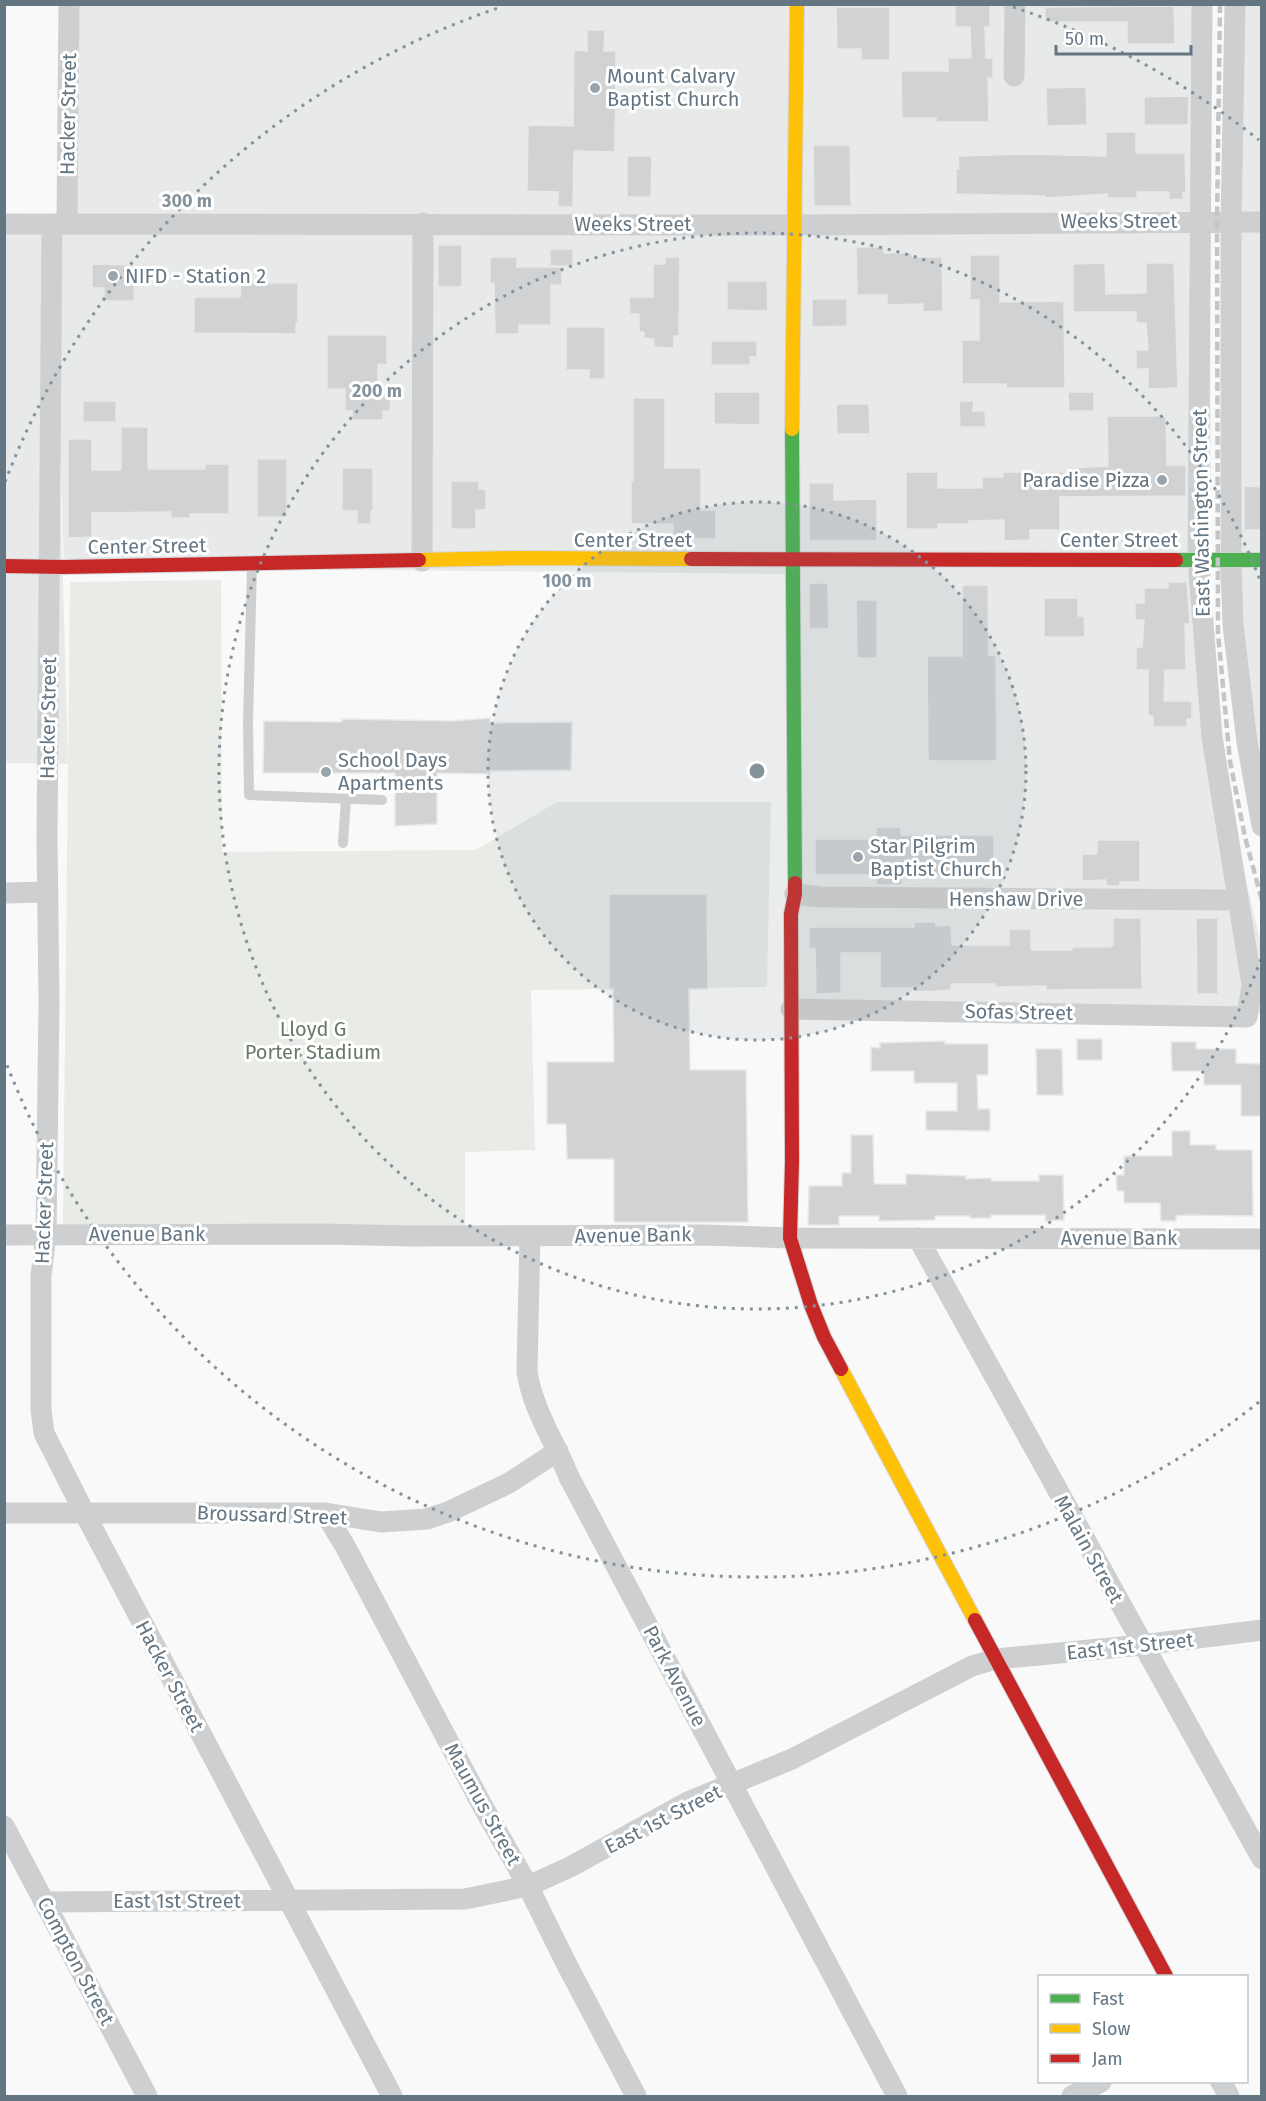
<svg xmlns="http://www.w3.org/2000/svg" width="1266" height="2101" font-family="'Fira Sans',sans-serif">
  <style>
    .built { fill: #e8e9e9 }
    .green { fill: #e8ebe6 }
    .building { fill: #d0d2d3; stroke: #e8e8e8; stroke-width: 1.5 }
    .lines { fill: none; stroke-linecap: round; stroke-linejoin: round }
    .fast-casing { stroke: #d5d6d7; stroke-width: 16 }
    .slow-casing { stroke: #d5d6d7; stroke-width: 16 }
    .jam-casing { stroke: #d5d6d7; stroke-width: 16 }
    .lane { stroke: #cecfd0; stroke-width: 10 }
    .street { stroke: #cecfd0; stroke-width: 21 }
    .fast { stroke: #4caf50; stroke-width: 14 }
    .slow { stroke: #ffc107; stroke-width: 14 }
    .jam { stroke: #c62828; stroke-width: 14 }
    .rail { stroke: #c3c5c6; stroke-width: 4.5; stroke-dasharray: 9 4.5; stroke-linecap: butt }
    .ring { fill: none; stroke: #84929c; stroke-width: 3; stroke-dasharray: 3 6 }
    .poi-dot { fill: #99a4ac; stroke: #fff; stroke-width: 2 }
    .labels { text-anchor: middle; stroke-width: 6; stroke-linejoin: round; paint-order: stroke }
    .poi-label { font-size: 20px; fill: #657683; stroke: #fff; text-anchor: start }
    .street-label { font-size: 20px; fill: #657683; stroke: #fff }
    .park-label { font-size: 20px; fill: #687a64; stroke: #fff }
    .centre { fill: #84929c; stroke: #fff; stroke-width: 3 }
    .ring-label { font-size: 18px; text-anchor: middle; font-weight: bold; fill: #84929c; stroke: #fff; stroke-width: 6; stroke-linejoin: round; paint-order: stroke }
  </style>
  <rect width="100%" height="100%" fill="#f9f9f9"/>
  <path class="built" d="M69,5H1209L1212,737L1261,944V1014L791,1009V574L64,567L58,398L68,764L5,763V224L67,223Z
    M1239,5H1261V826L1216,560H1231Z"/>
  <path class="green" d="M221,580L222,852L476,850L557,802H771L767,987L531,990L535,1150L465,1152V1231L63,1225L70,582Z"/>
  <path class="building" d="M955,4H990V27H985L986,58H993V78H988L989,122H936V118H902L901,71H948V58H971L970,27H955Z
    M1174,6L1175,44H1127V22H1045V7Z
    M836,7H890V60H861V49H837Z
    M587,30H605L604,51H616L615,152L574,151L573,207H558V192L527,191L528,125L573,126L574,50L587,51Z
    M1086,87L1087,125L1047,126L1046,88Z
    M1189,96L1188,125H1144V97Z
    M1106,132H1136V153H1185L1186,192H1183V199L1169,200V192H1137V198H1107V194L1045,198V196L956,194V169H959L958,156L1025,154L1106,156Z
    M813,145H850L851,206H814Z
    M627,156H652L651,197H627Z
    M438,245H462V287H438Z
    M856,247H884V253H912V257H942L943,311L923,312V304L887,305V295H857Z
    M550,249H573V266H550Z
    M970,255H1000V302L1064,301L1065,388H1006V384H962V340H979V300H970Z
    M490,257H517V267H562V285H551V325H519V334H495L494,283H490Z
    M665,257H680L679,336H674V348L654,347V339L644,338V332H639V314H630L629,297H653V264H665Z
    M1105,263L1106,294L1146,293V263H1174L1178,388L1148,389V369H1136V350H1148L1146,323H1136V312H1073V264Z
    M92,264L135,265L134,301H104V288H92Z
    M727,281H767L768,311L727,310Z
    M241,283H298V323H296V334L194,333V297H240Z
    M812,299H847V326L812,327Z
    M566,327H605V379H589V370H566Z
    M327,335H387V365L378,364V394H391L390,411H383V420H352V411H345V389H327Z
    M711,341H757V357H750V365H711Z
    M714,392H760V425L714,424Z
    M1068,392H1094V411H1069Z
    M633,398H665V468H701V510H716V539H673V524H631V482H633Z
    M83,401H116V422H83Z
    M959,401H974L973,411H985L986,427H960Z
    M836,404H869L870,434H837Z
    M1107,416H1166L1167,465H1186V496L1060,497V530H1030V540L1004,541V520L969,521V524H938V529H906V472H938V488H982V477H1003V472H1068V468L1108,466Z
    M121,427H148V469H205V464H229V514H190V518H171V512L92,513V537L68,538V439H92V470H121Z
    M257,459H287V517H257Z
    M342,468H373V511H371V524H357V511H342Z
    M451,481H479V489H486V510H476V529H451Z
    M809,483H834V500L877,499V541H809Z
    M1244,486L1262,487V530H1244Z
    M1168,582H1187L1190,624H1185L1186,670H1165L1164,701H1192V719H1187V727H1153V716H1148V670H1136V647H1142L1144,620H1135V603H1144V588H1168Z
    M809,583H828L829,629H809Z
    M962,585H988L989,655L996,656L997,761H928L927,656H962Z
    M1044,598H1078V616H1084L1085,637H1044Z
    M856,600H877V658H857Z
    M490,718V723L572,722L571,770L490,771V774L437,773V824L395,826V773H263L264,721L342,722V719L452,721Z
    M876,827H901V835H994V876H902V885H876V875H815V839H876Z
    M1097,840H1140V882H1120V886H1106V880L1082,881V854H1097Z
    M609,894H707L708,989H689L690,1070H746L748,1222H614V1159H567L566,1124H547V1062H614L613,989H609Z
    M1113,918H1141L1142,989L1046,990V986L995,987V984H951V990L937,991L915,992V988H880V953H841V993L816,994L815,949H809V927H914V922H936V926L951,925L952,945H1009V929H1031V950H1072V947H1111V945H1113Z
    M1196,918H1218V994H1197Z
    M1077,1039H1102V1060H1077Z
    M945,1041V1044H988V1075H977L978,1109H990V1131L926,1130V1111H957V1083H914V1071H871V1047L880,1048V1043Z
    M1171,1042H1196V1049H1236V1063L1262,1064V1116H1241V1085H1204V1071H1172Z
    M1036,1049H1062L1063,1095H1037Z
    M1172,1131H1190V1145H1216V1150H1252L1253,1216L1185,1215L1176,1216V1221H1161L1160,1203H1124V1191H1117L1116,1175H1124V1156H1172Z
    M851,1135H873L874,1184H906V1174L966,1176V1179L991,1178V1181H1039V1175H1063L1064,1220L1045,1221L1046,1215H991V1218H970V1216H935V1220L879,1221V1216H839V1225H808L809,1186H842V1173H851Z"/>
  <g class="lines">
    <g class="fast-casing">
      <path id="fast" d="M792,429L795,883
        M1176,560H1262"/>
    </g>
    <g class="slow-casing">
      <path id="slow" d="M792,429L797,4
        M419,560L516,558L691,559
        M841,1369L975,1620"/>
    </g>
    <g class="jam-casing">
      <path id="jam" d="M691,559L1176,560
        M4,566L64,567L419,560
        M795,883V894L791,914L792,1161L790,1238L811,1305L824,1337L841,1369
        M975,1620L1166,1976"/>
    </g>
    <path class="lane" d="M252,566L248,721L249,795L382,800
      M343,843L346,799"/>
    <path class="street" d="M1235,4L1231,222V560L1233,625L1247,742L1262,826
      M1014,76L1015,4
      M67,223L69,4
      M4,224L793,225L1262,222
      M52,224L47,840L49,1004L46,1235L41,1276V1410L44,1433L84,1512L392,2096
      M422,561L423,223
      M4,893L48,892
      M795,894L821,897L1237,900
      M791,1009L1247,1017L1252,985L1212,737L1198,559L1202,4
      M4,1235L321,1234L412,1236L703,1235L790,1238L1262,1239
      M530,1236L527,1372C533,1410 555,1442 569,1477L897,2096
      M918,1238L1262,1859
      M4,1513H325L381,1522L427,1519L448,1512L509,1483L558,1451
      M325,1513L345,1546L482,1805L528,1886L566,1963L636,2096
      M4,1826L147,2096
      M44,1902L465,1899L528,1886L570,1867L688,1802L792,1759L972,1666L996,1659L1142,1645L1262,1630
      M1221,2082L1229,2096
      M1072,2096L1101,2082"/>
    <use href="#fast" class="fast"/>
    <use href="#slow" class="slow"/>
    <use href="#jam" class="jam"/>
    <path class="rail" d="M1220,4L1217,221L1218,633L1230,761L1245,837L1262,901"/>
  </g>
  <circle cx="757" cy="771" r="269" fill="#84929c" fill-opacity=".12"/>
  <g class="ring">
    <circle cx="757" cy="771" r="269"/>
    <path d="M1261 959A538 538 0 1 1 1261 583"/>
    <path d="M1259 1402A806 806 0 0 1 5 1060M5 482A806 806 0 0 1 501 7M1013 7A806 806 0 0 1 1259 140"/>
  </g>
  <g class="poi-dot">
    <circle cx="595" cy="88" r="6"/>
    <circle cx="113" cy="276" r="6"/>
    <circle cx="1162" cy="480" r="6"/>
    <circle cx="326" cy="772" r="6"/>
    <circle cx="858" cy="857" r="6"/>
  </g>
  <g class="labels">
    <g class="poi-label">
      <text x="607" y="83">Mount Calvary<tspan x="607" dy="23">Baptist Church</tspan></text>
      <text x="125" y="283">NIFD - Station 2</text>
      <text x="1150" y="487" text-anchor="end">Paradise Pizza</text>
      <text x="338" y="767">School Days<tspan x="338" dy="23">Apartments</tspan></text>
      <text x="870" y="853">Star Pilgrim<tspan x="870" dy="23">Baptist Church</tspan></text>
    </g>
    <g class="street-label">
      <text transform="translate(68 114) rotate(-89)" y="7">Hacker Street</text>
      <text x="1119" y="228">Weeks Street</text>
      <text x="633" y="231">Weeks Street</text>
      <text transform="translate(1201 513) rotate(-91)" y="7">East Washington Street</text>
      <text x="633" y="547">Center Street</text>
      <text x="1119" y="547">Center Street</text>
      <text transform="translate(147 546) rotate(-1)" y="7">Center Street</text>
      <text transform="translate(48 718) rotate(-89)" y="7">Hacker Street</text>
      <text x="1016" y="906">Henshaw Drive</text>
      <text transform="translate(1019 1012) rotate(1)" y="7">Sofas Street</text>
      <text transform="translate(44 1203) rotate(-88)" y="7">Hacker Street</text>
      <text x="147" y="1241">Avenue Bank</text>
      <text transform="translate(633 1235) rotate(-1)" y="7">Avenue Bank</text>
      <text x="1119" y="1245">Avenue Bank</text>
      <text transform="translate(272 1515) rotate(2)" y="7">Broussard Street</text>
      <text transform="translate(1089 1549) rotate(61)" y="7">Malain Street</text>
      <text transform="translate(1130 1646) rotate(-6)" y="7">East 1st Street</text>
      <text transform="translate(170 1676) rotate(62)" y="7">Hacker Street</text>
      <text transform="translate(675 1676) rotate(62)" y="7">Park Avenue</text>
      <text transform="translate(483 1804) rotate(61)" y="7">Maumus Street</text>
      <text transform="translate(663 1819) rotate(-27)" y="7">East 1st Street</text>
      <text x="177" y="1908">East 1st Street</text>
      <text transform="translate(76 1961) rotate(62)" y="7">Compton Street</text>
    </g>
    <g class="park-label">
      <text x="313" y="1036">Lloyd G<tspan x="313" dy="23">Porter Stadium</tspan></text>
    </g>
  </g>
  <circle cx="757" cy="771" r="9" class="centre"/>
  <g class="ring-label">
    <text x="187" y="207">300 m</text>
    <text x="377" y="397">200 m</text>
    <text x="567" y="587">100 m</text>
  </g>
  <rect width="1266" height="2101" fill="none" stroke="#657683" stroke-width="12"/>
  <rect x="1038" y="1975" width="210" height="108" fill="#ffffff" stroke="#c1c8cd" stroke-width="1.5"/>
  <rect x="1050" y="1994" width="30" height="9" fill="#4caf50" stroke="#c1c8cd" stroke-width="1.5"/>
  <text x="1092" y="2005" font-size="18" fill="#657683">Fast</text>
  <rect x="1050" y="2024" width="30" height="9" fill="#ffc107" stroke="#c1c8cd" stroke-width="1.5"/>
  <text x="1092" y="2035" font-size="18" fill="#657683">Slow</text>
  <rect x="1050" y="2054" width="30" height="9" fill="#c62828" stroke="#c1c8cd" stroke-width="1.5"/>
  <text x="1092" y="2065" font-size="18" fill="#657683">Jam</text>
  <path d="M1056 45v9h135v-9" fill="none" stroke="#657683" stroke-width="3"/>
  <text x="1065" y="45" font-size="18" fill="#657683" stroke="#ffffff" stroke-width="4.5" paint-order="stroke">50 m</text>
</svg>
